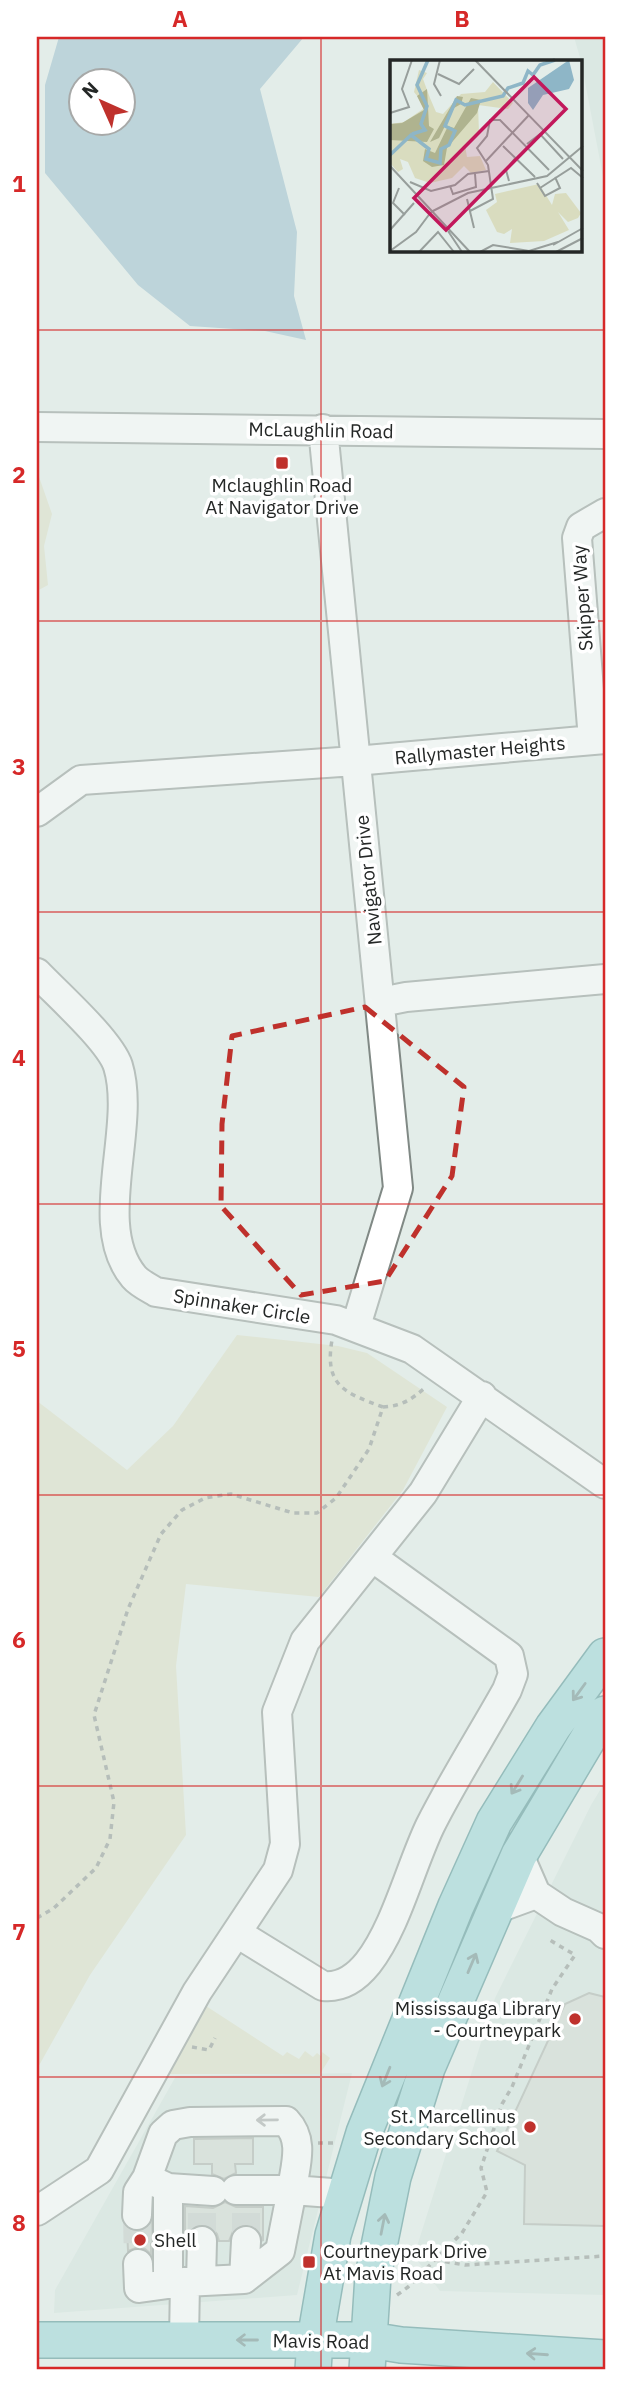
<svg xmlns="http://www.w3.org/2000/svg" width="642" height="2407" font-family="'IBM Plex Sans',sans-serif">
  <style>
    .built { fill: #d0e3db }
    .green { fill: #d9dcbf }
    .water { fill: #8eb6c7; fill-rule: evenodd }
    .building { fill: #cdd4cc; stroke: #a0a79f; stroke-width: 2 }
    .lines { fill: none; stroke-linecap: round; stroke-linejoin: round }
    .minor-tunnel { stroke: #bdc5c2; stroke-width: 28; stroke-dasharray: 28 14; stroke-linecap: butt }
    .minor-casing { stroke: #808985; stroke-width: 32 }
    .major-casing { stroke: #368284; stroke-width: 38 }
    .path { stroke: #7e8582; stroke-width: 3.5; stroke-dasharray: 5 5; stroke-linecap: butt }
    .minor { stroke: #fff; stroke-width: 28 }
    .major { stroke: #8cd1d3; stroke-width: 35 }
    .oneway { stroke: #587c7c }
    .oneway2 { stroke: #9c9e9d }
    .marked { fill: none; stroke: #bf312c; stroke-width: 5; stroke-dasharray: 14 9; stroke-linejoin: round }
    .grid { fill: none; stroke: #d62828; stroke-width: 2; stroke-opacity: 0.55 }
    .poi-dot { fill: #bf312c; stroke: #fff; stroke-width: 2.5 }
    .labels { text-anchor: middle; stroke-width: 7; stroke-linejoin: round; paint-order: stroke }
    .street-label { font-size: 19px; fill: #242726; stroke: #fff }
    .poi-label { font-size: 19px; fill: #242726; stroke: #fff; text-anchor: end }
    .inset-river { fill: none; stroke: #8eb6c7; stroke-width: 3.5 }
    .inset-road { fill: none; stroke: #979e9b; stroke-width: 2 }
    .view { fill: #c2185b; fill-opacity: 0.15; stroke: #c2185b; stroke-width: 3.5 }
    .inset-edge { fill: none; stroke: #242726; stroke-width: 3.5 }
    .neatline { fill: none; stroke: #d62828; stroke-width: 2.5 }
    .grid-label { font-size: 23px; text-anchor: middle; font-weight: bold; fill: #d62828 }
  </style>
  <rect width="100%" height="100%" fill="#e3ede9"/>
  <path class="built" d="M574,37H605V187L581,61Z
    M605,1782V2295L440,2291L414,2256L495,1998L591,1805Z
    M352,2073L297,2295L54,2313L55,2290L176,2076Z"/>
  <path class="green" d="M37,471L52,514L44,546L48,585L37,591Z
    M237,1335L338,1346L367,1353L447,1407L403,1490L319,1597L186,1584L176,1666L186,1835L90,1975L37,2069V1401L127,1470L173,1426Z
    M206,2006L283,2056L287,2052L299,2059L305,2051L313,2057L317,2053L321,2056L322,2052L330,2058L320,2074H165Z"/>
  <path class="water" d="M59,37H304L260,89L297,232L294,296L306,340L265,331L190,326L138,285L45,173V85ZM80,80H122V122H80Z"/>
  <path class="building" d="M589,1993L605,1997V2226L524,2224L525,2165L497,2151L565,2004Z
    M253,2138V2164H235L236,2173L224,2179L212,2174V2164H194V2139Z
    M225,2202L236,2207H263V2241L256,2228L246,2224L238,2227L233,2231L229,2241H219L217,2234L211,2227L202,2224L195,2226L188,2232L185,2241V2206L213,2208Z
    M151,2223V2254L145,2249L138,2247L128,2251L127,2228L137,2232L145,2229Z"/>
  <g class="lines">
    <path class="minor-tunnel" d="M137,2215L138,2264
      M202,2241V2206
      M246,2241V2207"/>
    <g class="minor-casing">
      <path id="minor" d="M37,427L605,434
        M323,429L398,1188L356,1326
        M593,740L577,538L581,527L605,513
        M37,812L81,780L355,761L605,739
        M37,973C57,994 110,1041 118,1066C137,1128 90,1225 134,1277C139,1283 149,1288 156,1292L336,1320L412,1349L605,1484
        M381,1002L406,997L605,979
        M536,1894L563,1912L599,1928L605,1934
        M495,1909L536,1894L519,1855
        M237,1933L323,1986C342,1988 356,1978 368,1963C396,1927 410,1868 430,1826C453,1780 482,1735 507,1690L513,1674L509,1656L372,1557
        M153,2181L168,2188L213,2191
        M168,2188V2284L185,2282
        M37,2211L99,2170L197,1992L278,1870L285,1844L277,1712L305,1641L423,1493L482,1396
        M137,2215L138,2192L147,2178L163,2134L173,2125L190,2122L286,2121C305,2141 295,2165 292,2190H236
        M138,2264L139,2288L168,2284
        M244,2279L246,2241
        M201,2281L202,2241
        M184,2340L185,2282L244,2279L280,2251L292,2190L345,2194"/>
    </g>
    <g class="major-casing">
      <path id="major" d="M37,2340H370L401,2345L605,2358
        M313,2370L315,2340L333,2235L364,2133L456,1906L494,1822L553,1727L605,1656
        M367,2370L373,2276L393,2177L427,2068L519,1855L595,1727L605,1714"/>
    </g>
    <path class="path" d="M383,1407C403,1406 412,1399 427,1386
      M37,1918L54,1908L96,1868L110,1839L114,1802L94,1715L128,1609L161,1534L182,1510L205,1498L231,1494L293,1513H317L336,1498L369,1449L383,1407C345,1393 324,1386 332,1340
      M192,2047L209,2050L215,2038
      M318,2143H334
      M435,2260L465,2265L605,2256
      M397,2295L408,2287L462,2233L487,2192L481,2168L502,2104L512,2087L552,1989L575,1955L548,1939"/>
    <use href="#minor" class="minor"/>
    <use href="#major" class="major"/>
  </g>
  <defs><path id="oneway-shaft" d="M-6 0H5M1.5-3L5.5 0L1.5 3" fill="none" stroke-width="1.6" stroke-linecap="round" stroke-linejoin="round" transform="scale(1.75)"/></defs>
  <g class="oneway">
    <use href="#oneway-shaft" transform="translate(579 1692) rotate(126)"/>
    <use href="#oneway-shaft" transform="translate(517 1785) rotate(122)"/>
    <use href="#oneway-shaft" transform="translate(472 1963) rotate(-67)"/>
    <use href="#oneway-shaft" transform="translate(386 2077) rotate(112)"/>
    <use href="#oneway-shaft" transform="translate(383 2224) rotate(-79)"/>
    <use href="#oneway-shaft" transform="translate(247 2340) rotate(180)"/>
    <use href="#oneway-shaft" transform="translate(537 2354) rotate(-176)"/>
  </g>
  <use class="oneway2" href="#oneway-shaft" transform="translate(267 2120) rotate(179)"/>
  <path d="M0 0H642V2407H0ZM365,1007L464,1087L452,1176L385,1281L301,1295L221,1206L222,1124L232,1036Z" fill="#e3ede9" fill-opacity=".55" fill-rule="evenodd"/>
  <path class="marked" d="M365,1007L464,1087L452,1176L385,1281L301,1295L221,1206L222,1124L232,1036Z"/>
  <path class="grid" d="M321,37V2370M37,330H605M37,621H605M37,912H605M37,1204H605M37,1495H605M37,1786H605M37,2077H605"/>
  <g class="poi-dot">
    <rect x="275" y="456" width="14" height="14" rx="3.5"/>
    <circle cx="575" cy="2019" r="7"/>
    <circle cx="530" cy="2127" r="7"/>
    <circle cx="140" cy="2240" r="7"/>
    <rect x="302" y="2255" width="14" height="14" rx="3.5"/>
  </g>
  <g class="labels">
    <g class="street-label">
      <text transform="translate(321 430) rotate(1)" y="7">McLaughlin Road</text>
      <text transform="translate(582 598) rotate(-94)" y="7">Skipper Way</text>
      <text transform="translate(480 750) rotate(-5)" y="7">Rallymaster Heights</text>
      <text transform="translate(368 880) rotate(-96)" y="7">Navigator Drive</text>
      <text transform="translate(242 1306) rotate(9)" y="7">Spinnaker Circle</text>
      <text transform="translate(321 2341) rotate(1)" y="7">Mavis Road</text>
    </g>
    <g class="poi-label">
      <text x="282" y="492" text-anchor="middle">Mclaughlin Road<tspan x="282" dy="22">At Navigator Drive</tspan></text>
      <text x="561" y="2015">Mississauga Library<tspan x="561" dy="22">- Courtneypark</tspan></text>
      <text x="516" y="2123">St. Marcellinus<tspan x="516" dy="22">Secondary School</tspan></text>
      <text x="154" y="2247" text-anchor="start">Shell</text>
      <text x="323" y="2258" text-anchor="start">Courtneypark Drive<tspan x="323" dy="22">At Mavis Road</tspan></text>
    </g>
  </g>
  <g transform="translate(390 60)">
    <rect width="192" height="192" fill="#e3ede9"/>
    <path d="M29,10L37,13L33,19L40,38L46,52L53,54L71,34L95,32L103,22L123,43L118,49L88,45L89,73L75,85L77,97L90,96L96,110L81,113L74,106L62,118L40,123L25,118L18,102L10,99L13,109L8,112L0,103V64L14,62L36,47L24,32ZM149,124L162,145L165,134L176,133L191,153L188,158L178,162L168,152L179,170L154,181L120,183L122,169L114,174L107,172L96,150L107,142L105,134Z" fill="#d9dcbf"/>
    <path d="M37,29L39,66L44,69L37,82L0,80V64L12,63L34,50L27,36ZM67,36L73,37L71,44L64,48L49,78L40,82ZM81,38L91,40L87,53L57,88L54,105L42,107L33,101L35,89L45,93L58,66L64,68Z" fill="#afb38f"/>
    <path d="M179,0L184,20L179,29L153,35L143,50L138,43V28Z" fill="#8eb6c7"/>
    <path class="inset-river" d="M22,74L35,70L31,64L37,46L27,25L38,0M0,95L21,75L39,89L36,99L50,103L51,89L59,85L65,71L55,66L66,40L75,45L113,36L118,28L133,23L138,11L143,15L150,5L165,0"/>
    <path class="inset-road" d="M50,0L44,24L51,36M85,0L193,111M48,14L69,24L84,9M0,53L19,47L12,29L22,0M137,84L150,74L173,99M113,86L145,117M96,101L139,55M0,106L80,192M119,121L116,110L126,97M20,122L41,131L65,125L78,114L99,111M147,123L155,136L170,128L165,117M60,126L63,134L86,127L85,114M9,128L3,143L15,155M150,128L181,108L193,118M77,139L84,168M80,151L103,139L98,105L87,88L97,76L100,60H110L159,110M41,152L78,133L157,116L193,86M0,170L24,143M58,171L72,192M163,185L193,168M0,191L26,172L41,152M29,192L48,172L64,192M90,192L103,185L139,191L168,182M166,192L193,178"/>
    <path class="view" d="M144,17L176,49L56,170L24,138Z"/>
    <rect width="192" height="192" class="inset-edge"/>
  </g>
  <rect width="642" height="2407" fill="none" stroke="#ffffff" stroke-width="77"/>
  <g transform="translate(102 102) rotate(315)"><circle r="33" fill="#ffffff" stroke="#a7a9a8" stroke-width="2"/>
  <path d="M0-5L12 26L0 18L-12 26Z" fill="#bf312c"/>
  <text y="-10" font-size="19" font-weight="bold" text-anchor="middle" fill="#242726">N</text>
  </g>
  <rect x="38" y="38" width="566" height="2330" class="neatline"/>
  <g class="grid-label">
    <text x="180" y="27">A</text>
    <text x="462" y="27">B</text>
    <text x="19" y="192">1</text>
    <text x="19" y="483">2</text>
    <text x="19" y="775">3</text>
    <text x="19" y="1066">4</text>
    <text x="19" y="1357">5</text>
    <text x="19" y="1648">6</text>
    <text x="19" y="1940">7</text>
    <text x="19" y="2231">8</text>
  </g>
</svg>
